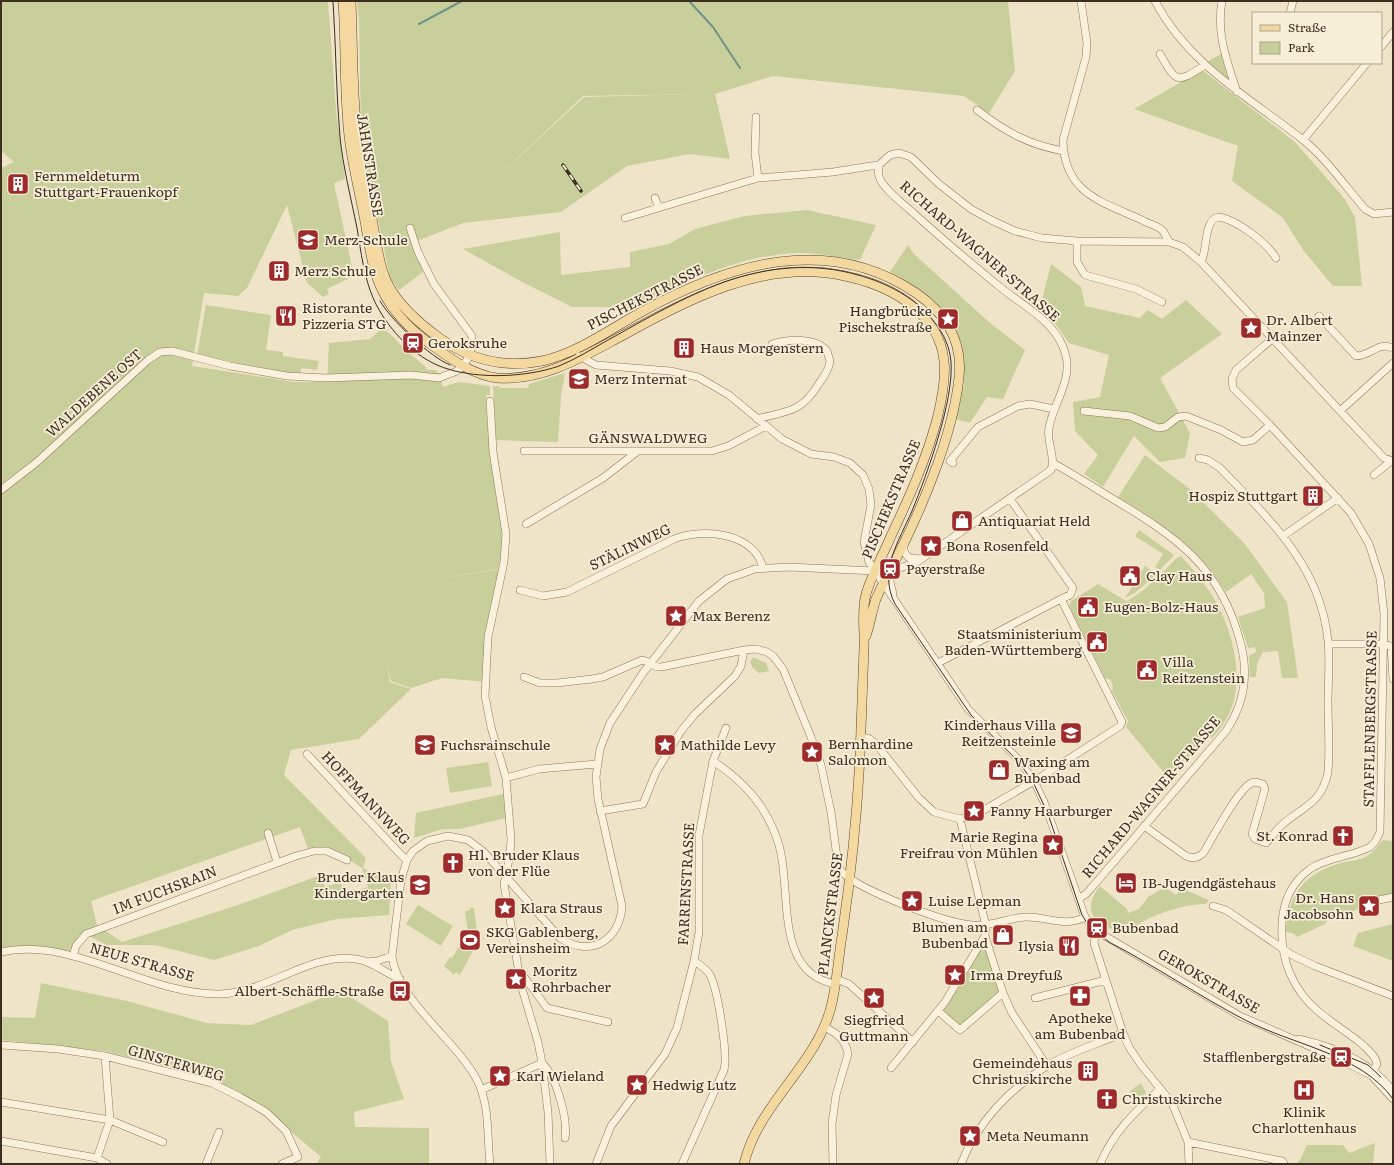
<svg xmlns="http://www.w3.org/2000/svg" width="1394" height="1165" font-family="Literata,serif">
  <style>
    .green { fill: #c9cf9b; fill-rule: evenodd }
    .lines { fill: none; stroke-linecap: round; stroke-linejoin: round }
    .stream { stroke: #6f938a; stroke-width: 2 }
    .minor-casing { stroke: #8d765c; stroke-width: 8 }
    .major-casing { stroke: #5b4430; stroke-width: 10 }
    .minor { stroke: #faf1dc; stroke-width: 7 }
    .major { stroke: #f3d9a0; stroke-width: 9 }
    .tram { stroke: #3d2e20; stroke-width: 1 }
    .rail-casing { stroke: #3d2e20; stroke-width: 3.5 }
    .rail { stroke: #f7eed8; stroke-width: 2; stroke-dasharray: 6; stroke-linecap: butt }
    .labels { text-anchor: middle; stroke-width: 3.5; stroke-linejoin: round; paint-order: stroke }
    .street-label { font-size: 14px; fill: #3d2e20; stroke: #f7eed8 }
    .poi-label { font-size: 14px; fill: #3d2e20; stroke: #f7eed8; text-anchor: start }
  </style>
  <rect width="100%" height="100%" fill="#f0e4c8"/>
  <path class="green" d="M1,1H328L336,110L345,179L334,183L354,276L327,289L329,294L323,297L307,283L287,205L247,288L238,296L204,293L192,366L294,382H327L329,343L370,339L383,327L409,353L426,367L427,370H435L439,373L443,387L459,382L490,386V395H486C486,425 491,454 496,484C501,515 507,537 498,569L438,579L501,569L485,682L442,678L411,688L391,681L387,666L390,682L411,689L359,739L291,750L284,775L366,858L363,868L391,882L389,915L337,919L292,930L259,946L214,960L155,945H106L86,934L73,956L48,950L1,952V168L14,162L1,151ZM300,827L308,848L328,847L362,868L368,887L346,894L340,882L325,887L321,875L235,906L122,942L97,925L91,901Z
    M357,1H1008L1015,71L989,113L964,96L773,76L715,94L730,159L690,154L627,166L561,212L463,223L412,243L423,272L399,290L390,278L361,136L359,21ZM698,94L584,97L490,184L583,96Z
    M1221,54L1230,85L1203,64Z
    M1202,70L1295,142L1344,198L1355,217L1362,286H1333L1303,250L1283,218L1232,181L1238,146L1134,109Z
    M807,210L876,225L860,260C839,258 816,252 796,253C735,256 681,284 628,312L623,307H572L522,282L463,249L560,232L561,275L630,267V252L669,244L695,229L744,216Z
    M908,245L914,254L990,323L1025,350L1003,399L987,397L970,423L955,419L964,384L962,345L952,323L929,297L890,272Z
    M1051,264L1081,287L1085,306L1140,318L1148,310L1162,319L1186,300L1222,334L1160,378L1190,433L1185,458L1160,462L1134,436L1103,487L1084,474L1098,455L1075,431L1073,402L1100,397L1109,355L1069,343L1041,304Z
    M206,305L271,315L266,350L283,352V356L319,361L317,370L301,368L300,375L197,355Z
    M565,373L561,395L558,442L496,440L493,386H499L500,388H528L529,384Z
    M1145,455L1190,489L1244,543L1287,602L1298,678H1282L1278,651L1263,652L1257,664L1256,677H1250L1249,656L1256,652L1255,647L1248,648L1238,617L1265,608L1264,593L1251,574L1226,592C1198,546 1162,524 1118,497Z
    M1139,530L1174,555L1160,570L1155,567L1163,554L1135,536Z
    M1181,556C1191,567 1201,579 1210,592C1233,627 1249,685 1224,723C1221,729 1216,733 1212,738L1209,735L1206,736L1170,780L1126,727L1128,721L1112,691L1113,687L1111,680L1105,678L1069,606L1071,601L1098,584L1126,601H1128L1145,589L1177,558Z
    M1145,566L1157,574L1135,593L1125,598Z
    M753,657L766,663L769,671L759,673L753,668L750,662Z
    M488,762L492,786L450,793L446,768Z
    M503,794L506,818L460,829H443L414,838L416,813Z
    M1383,840L1393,841V896L1379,899L1337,919L1334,916L1329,917L1325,924L1297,937L1293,933L1286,932C1287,895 1305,873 1341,863C1350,861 1363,860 1370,854C1375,850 1379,845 1383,840Z
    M1100,886L1127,909L1128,913L1139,909L1148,897L1165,887L1176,895L1181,888L1209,900L1206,904C1177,905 1148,916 1125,933L1112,930L1113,928L1106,929C1088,915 1086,904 1100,886Z
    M418,905L453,926L441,946L406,924Z
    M470,908H474L477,933L474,937L477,938L475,942L477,943L460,975L456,972L454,975L444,966L450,957L452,958L468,932L465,911L470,910Z
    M1393,924V961L1353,946L1358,933Z
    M977,949L991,952L1003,993L960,1030L938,1011Z
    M41,983L127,1001L207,1023L251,1025L332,994L349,996L388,1021L391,1061L404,1099L354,1112L355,1127L429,1128V1164H316L321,1157L258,1104L211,1078L104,1051L1,1040V1017L35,1018Z
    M1141,1083L1146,1093L1138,1102L1130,1091Z
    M1375,1143L1373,1164H1296L1300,1160L1307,1145H1343L1349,1153Z"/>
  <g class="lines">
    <path class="stream" d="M689,1L713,27L740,68
      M419,24L462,1"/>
    <g class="minor-casing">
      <path id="minor" d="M1081,1L1087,43L1086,57L1063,140C1064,195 1104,202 1144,221C1149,224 1159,226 1163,231C1165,234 1167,238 1169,242
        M1155,1C1189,65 1247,96 1302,139C1326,158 1345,186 1365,209L1374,214L1393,212
        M1222,1C1216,34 1227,61 1237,92
        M1290,13L1293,1
        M1381,47L1393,32
        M1160,54C1177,84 1177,83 1205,65
        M977,110C1006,132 1027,144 1063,151
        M756,117L755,153L758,178
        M1303,140L1367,63
        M655,198L659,208
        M625,218L758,178L833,172L871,166L879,165L890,155L899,153L911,157L939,184L971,209L991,220L1015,231L1042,238L1077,241L1169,242L1183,247L1201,262L1384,458L1393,461
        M1077,241V262L1085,275L1136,289L1162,302
        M1201,262C1208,250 1203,221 1218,217C1236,219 1267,243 1276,258
        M1319,316L1356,356C1371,356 1378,341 1393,348
        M1272,339L1236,370L1232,379L1233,388L1270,425L1351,513L1369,544L1380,578L1384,614L1380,832L1375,842L1370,847C1351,857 1328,857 1310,869C1292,882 1283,902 1282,924C1280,958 1292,990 1319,1012C1333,1024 1349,1033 1363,1045C1368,1050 1376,1056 1377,1064L1371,1075
        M579,356L596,365L670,371L698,377L729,395L782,439L811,454L834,457L850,463L863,475L869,489L871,505L864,542L869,562L968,709L1018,759L1034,781L1044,802L1085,917L1090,924L1105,936L1240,1016L1339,1059L1371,1075L1393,1099
        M490,401L493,452L506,534L504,562L488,637L485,696L491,727L506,778L511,839L510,854L504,884L521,985L538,1042L542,1063L548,1112L550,1164
        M1084,411L1130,416L1158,428L1165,427L1178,417L1186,416L1221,430L1243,442L1253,440L1270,425
        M1340,411L1393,363
        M757,419C786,411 801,413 818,385C822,379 827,373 829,366L830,361L827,351C816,337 788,339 772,344
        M524,451H712L728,446L766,426
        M953,463L950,461L978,427L1018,406L1030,404L1054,409
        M1053,463C1073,474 1093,487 1113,499C1175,536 1221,567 1240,641C1249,673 1245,703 1226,731L1094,885L1086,894L1078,899
        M1374,475L1391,461
        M1,490L37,462L148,360L160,352L172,351L230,366L287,376L326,378L411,375L439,378L457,371L463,366L470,355L472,344V336L434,284L418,252L410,228
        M526,524L603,478L638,451
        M1283,536L1338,498
        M904,544V552L909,558L921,559
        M891,571L890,582L893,594
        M520,590L543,596L567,592L674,539C703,528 754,532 763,568
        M1328,644H1380L1391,646L1393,679
        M938,663L1061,599
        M524,677L540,683H557L592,679L603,677L642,660C650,661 653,668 661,667L744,650L756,649L767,652L773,656L783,669L811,737L821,765L831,812L838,865C840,869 840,871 843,873C862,891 945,923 972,925C991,927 1007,918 1025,917C1046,916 1065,928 1085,917
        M861,737L870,739L876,744L919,798L934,812L960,819L977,814L1036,780L1120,726L1122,722L1061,599L1070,595L1073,588L1010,499
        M307,754L402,856L407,860
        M713,761C743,781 765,804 777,839C794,886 771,972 835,984
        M506,778L539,769L597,764
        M600,811L643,804L656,772L681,731L695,714L735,676L741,666L744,650
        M960,819L986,926L985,936L1003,993L1012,1013L1047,1066
        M1144,826L1186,856C1193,859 1199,858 1204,852C1213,837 1237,791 1251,783C1255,781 1259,783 1263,784L1265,789L1252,834L1255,839L1266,843C1272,837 1276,830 1283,824C1304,806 1322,803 1328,772C1330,749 1328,725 1328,702C1328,682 1330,661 1328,641C1321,566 1269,519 1220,468L1208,460L1199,458
        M268,833L277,862
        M1379,900L1393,897
        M1213,906L1226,910L1292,955L1315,966L1393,996
        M1099,931L1095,937L1094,943L1123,1033L1129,1047L1141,1065L1172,1103L1188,1142L1189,1164
        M1,952C73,936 146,995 219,994C265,994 310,952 356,959C372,961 385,973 400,979
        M73,956L76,946L86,934L296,856L314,851H327L347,860
        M367,962L377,961L392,956
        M519,970L547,1008L608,1022
        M836,979L849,984L913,1042
        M1035,998L1106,980
        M938,1011L960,1030L1003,993
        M824,1027C836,1032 846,1040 848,1054L836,1095L832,1124L833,1164
        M1299,1039C1334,1047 1371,1062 1393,1091
        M1,1045L58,1049L105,1056L212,1083L240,1097L266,1112L286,1131L298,1157L282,1164
        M891,1068L945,1002L985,936
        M481,1090L542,1063C556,1076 568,1118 565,1138
        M1,1102L110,1120L163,1142
        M1,1141L97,1158L107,1164
        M1188,1142L1282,1161L1284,1164
        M97,1158L110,1120L105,1056
        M206,1164L219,1132
        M490,1164C487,1137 490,1105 477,1080C457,1041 397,1000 392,956L401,880L407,860L413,851L427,841L448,836L468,840L484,852L560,938C590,958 620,941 622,906L598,799L596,777L600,749L610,723L643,673L699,601L727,579L755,569L789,567L875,571L897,569L917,562L1051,470C1056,455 1046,443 1049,428C1053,404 1072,381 1066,356C1058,322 1024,307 1000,287C969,262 939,236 910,210C900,201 886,191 880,179C878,175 878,170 879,165
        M596,1164L611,1126L665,1054L677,1028L694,961L699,932V835L713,761L726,728
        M682,1164L724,1070C728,1054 718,990 710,975C707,969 700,965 694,961
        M961,1164C977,1123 1009,1089 1047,1066C1069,1052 1098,1044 1123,1033
        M1100,1164C1114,1131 1134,1113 1160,1089"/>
    </g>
    <g class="major-casing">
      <path id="major" d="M343,1C346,46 344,91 349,136C352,163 359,190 364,216C368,237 370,258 377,278C387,307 409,329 433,346C452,360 474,375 497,378C541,381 579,359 616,339C686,301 762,258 845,276C874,282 904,295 924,317C952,347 946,383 937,419C926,460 909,498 891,536C883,555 872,574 866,594C861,612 865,630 864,648C863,675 862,702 861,729C859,798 852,868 842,936C838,959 837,984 831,1007C816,1066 758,1104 744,1164
        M351,1C353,45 352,89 357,133C360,162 367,190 372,219C376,239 378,262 386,280C397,305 420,324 441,339C471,360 506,368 542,361C578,353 612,328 643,311C729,264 828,233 916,293C945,313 963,341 959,377C954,429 927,496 904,543C895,562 884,580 876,599C872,611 870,624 866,636"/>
    </g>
    <use href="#minor" class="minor"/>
    <use href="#major" class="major"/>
    <path class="tram" d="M333,1C336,46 336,92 340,137C343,167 351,198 357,228C361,252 364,278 374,300C386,326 410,353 437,365C471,380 525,378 559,366C576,359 592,349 608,340C646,319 683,297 724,282C767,267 813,262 858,275C887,283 917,298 935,323C944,334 950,348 951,362C954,401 927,474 912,511C899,541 878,571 895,604L971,715L1018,761L1033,782L1048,814L1082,915L1089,926L1109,942C1155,966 1199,996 1245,1020C1293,1045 1361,1054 1393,1099
      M380,301C391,320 430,357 450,365
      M1320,1045L1368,1065L1381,1077"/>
    <g class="rail-casing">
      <path id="rail" d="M563,165L581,191"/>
    </g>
    <use href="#rail" class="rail"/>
  </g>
  <defs>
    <g id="building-square" transform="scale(1.15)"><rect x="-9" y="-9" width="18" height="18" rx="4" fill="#9e2a2b" stroke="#f7eed8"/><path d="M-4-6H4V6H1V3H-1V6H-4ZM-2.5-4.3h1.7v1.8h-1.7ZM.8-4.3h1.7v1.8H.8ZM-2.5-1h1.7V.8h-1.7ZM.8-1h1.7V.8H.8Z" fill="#fff"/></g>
    <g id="school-square" transform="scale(1.15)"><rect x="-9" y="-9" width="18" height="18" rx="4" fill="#9e2a2b" stroke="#f7eed8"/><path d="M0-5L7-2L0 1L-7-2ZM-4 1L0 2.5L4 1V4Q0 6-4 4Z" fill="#fff"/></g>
    <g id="restaurant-square" transform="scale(1.15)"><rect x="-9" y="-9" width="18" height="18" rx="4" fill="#9e2a2b" stroke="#f7eed8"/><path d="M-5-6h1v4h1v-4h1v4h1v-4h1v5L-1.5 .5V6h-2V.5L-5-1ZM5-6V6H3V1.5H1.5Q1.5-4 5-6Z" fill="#fff"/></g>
    <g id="sight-square" transform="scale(1.15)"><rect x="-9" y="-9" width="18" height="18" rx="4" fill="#9e2a2b" stroke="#f7eed8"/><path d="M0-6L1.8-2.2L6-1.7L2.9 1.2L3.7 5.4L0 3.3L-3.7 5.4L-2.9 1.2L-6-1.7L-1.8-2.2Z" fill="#fff"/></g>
    <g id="station-square" transform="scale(1.15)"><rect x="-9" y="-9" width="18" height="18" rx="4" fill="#9e2a2b" stroke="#f7eed8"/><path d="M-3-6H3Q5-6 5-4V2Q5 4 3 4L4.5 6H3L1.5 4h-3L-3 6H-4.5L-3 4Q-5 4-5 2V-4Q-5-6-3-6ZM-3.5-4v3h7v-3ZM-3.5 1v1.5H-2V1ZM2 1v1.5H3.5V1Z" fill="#fff"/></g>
    <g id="shop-square" transform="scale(1.15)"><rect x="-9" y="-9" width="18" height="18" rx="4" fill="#9e2a2b" stroke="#f7eed8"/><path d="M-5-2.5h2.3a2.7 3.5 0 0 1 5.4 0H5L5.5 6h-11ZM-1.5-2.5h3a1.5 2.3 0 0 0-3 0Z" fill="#fff"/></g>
    <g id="civic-square" transform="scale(1.15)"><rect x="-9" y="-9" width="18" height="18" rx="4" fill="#9e2a2b" stroke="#f7eed8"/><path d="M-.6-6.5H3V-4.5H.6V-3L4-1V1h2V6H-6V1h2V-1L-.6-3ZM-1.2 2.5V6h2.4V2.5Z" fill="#fff"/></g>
    <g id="church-square" transform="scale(1.15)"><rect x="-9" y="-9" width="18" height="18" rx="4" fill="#9e2a2b" stroke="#f7eed8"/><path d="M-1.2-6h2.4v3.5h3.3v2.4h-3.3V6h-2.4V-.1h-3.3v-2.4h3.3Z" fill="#fff"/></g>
    <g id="hotel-square" transform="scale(1.15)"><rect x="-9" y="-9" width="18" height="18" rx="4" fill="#9e2a2b" stroke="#f7eed8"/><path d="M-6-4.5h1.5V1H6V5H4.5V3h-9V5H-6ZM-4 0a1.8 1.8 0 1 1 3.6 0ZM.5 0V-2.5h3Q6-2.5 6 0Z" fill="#fff"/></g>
    <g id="stadium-square" transform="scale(1.15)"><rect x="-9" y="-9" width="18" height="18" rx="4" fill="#9e2a2b" stroke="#f7eed8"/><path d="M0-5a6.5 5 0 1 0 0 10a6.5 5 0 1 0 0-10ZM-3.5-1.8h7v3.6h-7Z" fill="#fff"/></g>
    <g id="bus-square" transform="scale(1.15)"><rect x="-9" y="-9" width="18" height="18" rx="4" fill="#9e2a2b" stroke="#f7eed8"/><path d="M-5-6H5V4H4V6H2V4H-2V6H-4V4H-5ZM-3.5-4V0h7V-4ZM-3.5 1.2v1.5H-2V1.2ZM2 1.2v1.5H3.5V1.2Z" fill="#fff"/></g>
    <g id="pharmacy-square" transform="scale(1.15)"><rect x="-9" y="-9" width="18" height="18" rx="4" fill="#9e2a2b" stroke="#f7eed8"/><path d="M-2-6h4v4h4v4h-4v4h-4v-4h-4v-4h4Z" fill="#fff"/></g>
    <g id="hospital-square" transform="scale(1.15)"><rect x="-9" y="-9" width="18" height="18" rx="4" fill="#9e2a2b" stroke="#f7eed8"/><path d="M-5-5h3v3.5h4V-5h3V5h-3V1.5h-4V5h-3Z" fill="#fff"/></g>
  </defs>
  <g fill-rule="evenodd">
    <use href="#building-square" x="18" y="184"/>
    <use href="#school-square" x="308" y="240"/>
    <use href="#building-square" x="279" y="271"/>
    <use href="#restaurant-square" x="286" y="316"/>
    <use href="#sight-square" x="948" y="319"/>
    <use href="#sight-square" x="1251" y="328"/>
    <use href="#station-square" x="413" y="343"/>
    <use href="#building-square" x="684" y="348"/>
    <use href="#school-square" x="579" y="379"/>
    <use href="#building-square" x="1313" y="496"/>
    <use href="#shop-square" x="962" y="521"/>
    <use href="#sight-square" x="931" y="546"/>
    <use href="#station-square" x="890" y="569"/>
    <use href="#civic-square" x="1130" y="576"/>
    <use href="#civic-square" x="1088" y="607"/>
    <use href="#sight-square" x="676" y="616"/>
    <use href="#civic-square" x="1097" y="642"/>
    <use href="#civic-square" x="1147" y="670"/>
    <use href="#school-square" x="1071" y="733"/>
    <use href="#school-square" x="425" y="745"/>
    <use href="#sight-square" x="665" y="745"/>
    <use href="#sight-square" x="812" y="752"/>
    <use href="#shop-square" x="999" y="770"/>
    <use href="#sight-square" x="974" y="811"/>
    <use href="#church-square" x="1343" y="836"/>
    <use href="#sight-square" x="1053" y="845"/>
    <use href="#church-square" x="453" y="863"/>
    <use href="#hotel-square" x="1126" y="883"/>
    <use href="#school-square" x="420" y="885"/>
    <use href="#sight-square" x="912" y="901"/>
    <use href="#sight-square" x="1369" y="906"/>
    <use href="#sight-square" x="505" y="908"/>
    <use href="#station-square" x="1097" y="928"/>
    <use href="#shop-square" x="1003" y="935"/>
    <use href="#stadium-square" x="470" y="940"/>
    <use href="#restaurant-square" x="1069" y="946"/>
    <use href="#sight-square" x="955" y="975"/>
    <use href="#sight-square" x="516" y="979"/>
    <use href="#bus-square" x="400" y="991"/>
    <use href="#pharmacy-square" x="1080" y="996"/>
    <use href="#sight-square" x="874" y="998"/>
    <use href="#station-square" x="1341" y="1057"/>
    <use href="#building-square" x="1088" y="1071"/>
    <use href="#sight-square" x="500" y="1076"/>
    <use href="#sight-square" x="637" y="1085"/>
    <use href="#hospital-square" x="1304" y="1090"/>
    <use href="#church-square" x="1107" y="1099"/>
    <use href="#sight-square" x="970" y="1136"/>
  </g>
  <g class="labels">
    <g class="street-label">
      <text transform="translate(370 165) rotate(81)" y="5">JAHNSTRASSE</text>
      <text transform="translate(980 251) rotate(41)" y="5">RICHARD-WAGNER-STRASSE</text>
      <text transform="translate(645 297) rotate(-27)" y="5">PISCHEKSTRASSE</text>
      <text transform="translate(94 393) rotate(-42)" y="5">WALDEBENE OST</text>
      <text x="648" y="443">GÄNSWALDWEG</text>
      <text transform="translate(891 499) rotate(-67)" y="5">PISCHEKSTRASSE</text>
      <text transform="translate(630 547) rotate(-26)" y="5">STÄLINWEG</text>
      <text transform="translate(1370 719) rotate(-89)" y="5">STAFFLENBERGSTRASSE</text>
      <text transform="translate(1151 797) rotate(-50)" y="5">RICHARD-WAGNER-STRASSE</text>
      <text transform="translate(366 798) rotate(47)" y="5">HOFFMANNWEG</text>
      <text transform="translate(686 884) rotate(-87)" y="5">FARRENSTRASSE</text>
      <text transform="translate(165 890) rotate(-21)" y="5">IM FUCHSRAIN</text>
      <text transform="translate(830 914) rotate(-83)" y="5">PLANCKSTRASSE</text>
      <text transform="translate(142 962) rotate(16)" y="5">NEUE STRASSE</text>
      <text transform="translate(1209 981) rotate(30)" y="5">GEROKSTRASSE</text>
      <text transform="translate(176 1063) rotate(16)" y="5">GINSTERWEG</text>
    </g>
    <g class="poi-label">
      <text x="34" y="181">Fernmeldeturm<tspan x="34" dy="16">Stuttgart-Frauenkopf</tspan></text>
      <text x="324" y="245">Merz-Schule</text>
      <text x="294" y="276">Merz Schule</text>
      <text x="302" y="313">Ristorante<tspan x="302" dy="16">Pizzeria STG</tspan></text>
      <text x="932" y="316" text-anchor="end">Hangbrücke<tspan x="932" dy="16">Pischekstraße</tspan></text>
      <text x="1266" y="325">Dr. Albert<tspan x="1266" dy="16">Mainzer</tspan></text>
      <text x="428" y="348">Geroksruhe</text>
      <text x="700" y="353">Haus Morgenstern</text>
      <text x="594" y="384">Merz Internat</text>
      <text x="1298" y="501" text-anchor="end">Hospiz Stuttgart</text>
      <text x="978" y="526">Antiquariat Held</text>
      <text x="946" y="551">Bona Rosenfeld</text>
      <text x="906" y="574">Payerstraße</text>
      <text x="1146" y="581">Clay Haus</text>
      <text x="1104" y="612">Eugen-Bolz-Haus</text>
      <text x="692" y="621">Max Berenz</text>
      <text x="1082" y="639" text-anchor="end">Staatsministerium<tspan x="1082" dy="16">Baden-Württemberg</tspan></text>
      <text x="1162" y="667">Villa<tspan x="1162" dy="16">Reitzenstein</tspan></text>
      <text x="1056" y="730" text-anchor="end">Kinderhaus Villa<tspan x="1056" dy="16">Reitzensteinle</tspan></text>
      <text x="828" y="749">Bernhardine<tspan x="828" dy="16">Salomon</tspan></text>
      <text x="440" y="750">Fuchsrainschule</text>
      <text x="680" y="750">Mathilde Levy</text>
      <text x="1014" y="767">Waxing am<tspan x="1014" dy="16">Bubenbad</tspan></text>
      <text x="990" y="816">Fanny Haarburger</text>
      <text x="1328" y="841" text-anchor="end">St. Konrad</text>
      <text x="1038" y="842" text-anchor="end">Marie Regina<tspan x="1038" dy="16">Freifrau von Mühlen</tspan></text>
      <text x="468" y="860">Hl. Bruder Klaus<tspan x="468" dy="16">von der Flüe</tspan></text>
      <text x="404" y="882" text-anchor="end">Bruder Klaus<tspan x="404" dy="16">Kindergarten</tspan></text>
      <text x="1142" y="888">IB-Jugendgästehaus</text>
      <text x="1354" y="903" text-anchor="end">Dr. Hans<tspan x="1354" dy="16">Jacobsohn</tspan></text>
      <text x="928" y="906">Luise Lepman</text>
      <text x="520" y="913">Klara Straus</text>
      <text x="988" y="932" text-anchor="end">Blumen am<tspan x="988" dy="16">Bubenbad</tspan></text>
      <text x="1112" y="933">Bubenbad</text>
      <text x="486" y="937">SKG Gablenberg,<tspan x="486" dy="16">Vereinsheim</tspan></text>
      <text x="1054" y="951" text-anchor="end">Ilysia</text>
      <text x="532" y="976">Moritz<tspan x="532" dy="16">Rohrbacher</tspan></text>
      <text x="970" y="980">Irma Dreyfuß</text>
      <text x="384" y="996" text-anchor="end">Albert-Schäffle-Straße</text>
      <text x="1080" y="1023" text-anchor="middle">Apotheke<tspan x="1080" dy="16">am Bubenbad</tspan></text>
      <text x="874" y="1025" text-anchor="middle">Siegfried<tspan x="874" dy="16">Guttmann</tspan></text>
      <text x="1326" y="1062" text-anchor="end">Stafflenbergstraße</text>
      <text x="1072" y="1068" text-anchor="end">Gemeindehaus<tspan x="1072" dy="16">Christuskirche</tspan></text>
      <text x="516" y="1081">Karl Wieland</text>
      <text x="652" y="1090">Hedwig Lutz</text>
      <text x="1122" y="1104">Christuskirche</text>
      <text x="1304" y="1117" text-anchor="middle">Klinik<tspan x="1304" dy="16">Charlottenhaus</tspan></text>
      <text x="986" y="1141">Meta Neumann</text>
    </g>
  </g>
  <rect width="1394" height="1165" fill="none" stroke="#3d2e20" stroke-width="4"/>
  <rect x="1252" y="12" width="130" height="52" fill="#f7eed8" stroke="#ada18e"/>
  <rect x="1260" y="25" width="20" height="6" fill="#f3d9a0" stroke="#ada18e"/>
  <text x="1288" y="32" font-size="12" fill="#3d2e20">Straße</text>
  <rect x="1260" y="42" width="20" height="12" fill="#c9cf9b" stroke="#ada18e"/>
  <text x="1288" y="52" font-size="12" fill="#3d2e20">Park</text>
</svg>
